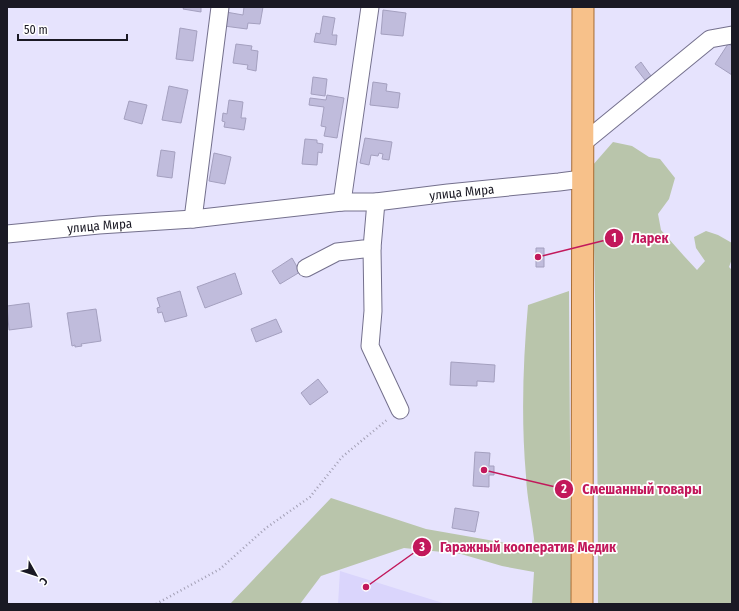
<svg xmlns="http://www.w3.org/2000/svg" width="739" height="611" font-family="'Fira Sans Condensed',sans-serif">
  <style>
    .built { fill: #dad5fc }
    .green { fill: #b9c5ab }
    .building { fill: #c0bcdc; stroke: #a4a0bf }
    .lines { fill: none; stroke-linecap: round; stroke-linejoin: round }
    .minor-casing { stroke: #74708d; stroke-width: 19 }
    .major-casing { stroke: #a66c34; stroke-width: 23 }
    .path { stroke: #a29fb4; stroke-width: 2.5; stroke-dasharray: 1 3; stroke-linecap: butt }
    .minor { stroke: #fff; stroke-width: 17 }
    .major { stroke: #f7c18a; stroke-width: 21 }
    .labels { text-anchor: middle; stroke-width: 3.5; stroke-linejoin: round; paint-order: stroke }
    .street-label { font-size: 13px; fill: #1a1924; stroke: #fff }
    .leader { fill: none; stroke: #c2185b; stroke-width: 1.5 }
    .callout-dot { fill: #c2185b; stroke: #fff; stroke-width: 1.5 }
    .mark-label { font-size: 12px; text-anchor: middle; font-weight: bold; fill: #fff }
    .callout-label { font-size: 14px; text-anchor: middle; font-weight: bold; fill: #c2185b; stroke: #fff; stroke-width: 3.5; stroke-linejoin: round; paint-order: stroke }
  </style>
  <rect width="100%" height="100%" fill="#e6e3fd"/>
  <path class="built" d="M340,571L446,604H338Z"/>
  <path class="green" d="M613,142L632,146L649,157L660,159L675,178L669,199L658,214L661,230L684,256L697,270L705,261L696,248L694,237L706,231L718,235L732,243V259L729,267L732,270V604H598C598,458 596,312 592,166Z
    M569,291L571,604H532L534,572L502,566L461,554L404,548L321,576L300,604H230L331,498L426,529L535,548C533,524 527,500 526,476C521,419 523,361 528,305Z"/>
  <path class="building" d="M184,7H201V12L183,9Z
    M244,7H263L260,24L248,23L247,29L224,26L226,12L243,15Z
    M383,10L406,13L403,36L381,34Z
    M323,16L335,18L332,35H337L336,45L314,42L316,33L320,34Z
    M180,28L197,31L193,61L176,59Z
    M236,44L252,46L251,50L258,51L256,71L247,69L248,65L233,63Z
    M728,44L732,46V75L715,64Z
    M641,62L651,76L645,80L635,67Z
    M313,77L327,79L325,96L311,94Z
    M373,82L387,84L386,91L400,93L398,108L370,105Z
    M169,86L188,90L181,123L162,120Z
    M327,95L344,98L337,138L324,136L326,127L321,126L324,107L309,105L310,98L326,100Z
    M229,100L243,102L241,118H246L244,130L224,127L225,122L222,121L223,113L227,114Z
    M129,101L147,105L142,124L124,119Z
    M365,138L392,142L389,160L382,159L383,154L379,153L378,156L371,155L369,165L360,163Z
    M305,139L317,140V143L323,144L322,153L318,152L317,165L302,164Z
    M161,150L175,152L172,178L157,176Z
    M214,153L231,157L225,184L209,181Z
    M536,248H544V267H536Z
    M292,258L300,272L280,284L272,271Z
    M235,273L242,294L205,308L197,287Z
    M180,291L187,316L165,322L162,312L158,313L157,308L160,307L157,298Z
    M29,303L32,327L9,330L7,306Z
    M96,309L101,341L81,344L82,346L75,347V345L72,346L67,313Z
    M276,319L282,332L256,342L251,329Z
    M451,362L495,365L494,382L477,381V386L450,385Z
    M318,379L328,392L310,405L301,393Z
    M475,452L490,453L489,466H494V475H489V487L473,486Z
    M455,508L479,512L475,532L452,528Z"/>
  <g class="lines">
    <g class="minor-casing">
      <g id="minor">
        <path d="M583,143L710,39L732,35"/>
        <path d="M342,202L370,7"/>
        <path d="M193,219L220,7"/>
        <path id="s1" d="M7,234L99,225L193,219L342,202H376L448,193L559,182L582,179"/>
        <path d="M372,248L373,311L370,346L400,410"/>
        <path d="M306,268L337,252L372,248L376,202"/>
      </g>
    </g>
    <g class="major-casing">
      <path id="major" d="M582,604L583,7"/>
    </g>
    <path class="path" d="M156,604L220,569L266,528L310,497L342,457L388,419"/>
    <use href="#minor" class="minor"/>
    <use href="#major" class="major"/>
  </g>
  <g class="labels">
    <g class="street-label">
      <text dy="5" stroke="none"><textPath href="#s1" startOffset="457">улица Мира</textPath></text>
      <text dy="5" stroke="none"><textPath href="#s1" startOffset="93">улица Мира</textPath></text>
    </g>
  </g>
  <path class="leader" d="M538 257L614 238M484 470L564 489M366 587L422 547"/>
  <g class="callout-dot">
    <circle cx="538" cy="257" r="4"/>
    <circle cx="484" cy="470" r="4"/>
    <circle cx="366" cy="587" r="4"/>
    <circle cx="614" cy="238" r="10"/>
    <circle cx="564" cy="489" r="10"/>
    <circle cx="422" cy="547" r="10"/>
  </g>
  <g class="mark-label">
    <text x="614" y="242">1</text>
    <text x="564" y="493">2</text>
    <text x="422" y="551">3</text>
  </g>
  <g class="callout-label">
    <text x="650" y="243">Ларек</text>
    <text x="642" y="494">Смешанный товары</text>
    <text x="528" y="552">Гаражный кооператив Медик</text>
  </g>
  <rect width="739" height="611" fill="none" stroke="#1a1924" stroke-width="16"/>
  <g transform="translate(36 575) rotate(129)" stroke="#ffffff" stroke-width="3" paint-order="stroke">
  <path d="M0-3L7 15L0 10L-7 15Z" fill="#1a1924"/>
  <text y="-6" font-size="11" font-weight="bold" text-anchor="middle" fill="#1a1924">С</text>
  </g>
  <path d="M18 34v6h109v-6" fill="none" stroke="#1a1924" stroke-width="2"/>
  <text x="24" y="34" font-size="12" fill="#1a1924" stroke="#ffffff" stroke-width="3" paint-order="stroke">50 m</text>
</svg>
